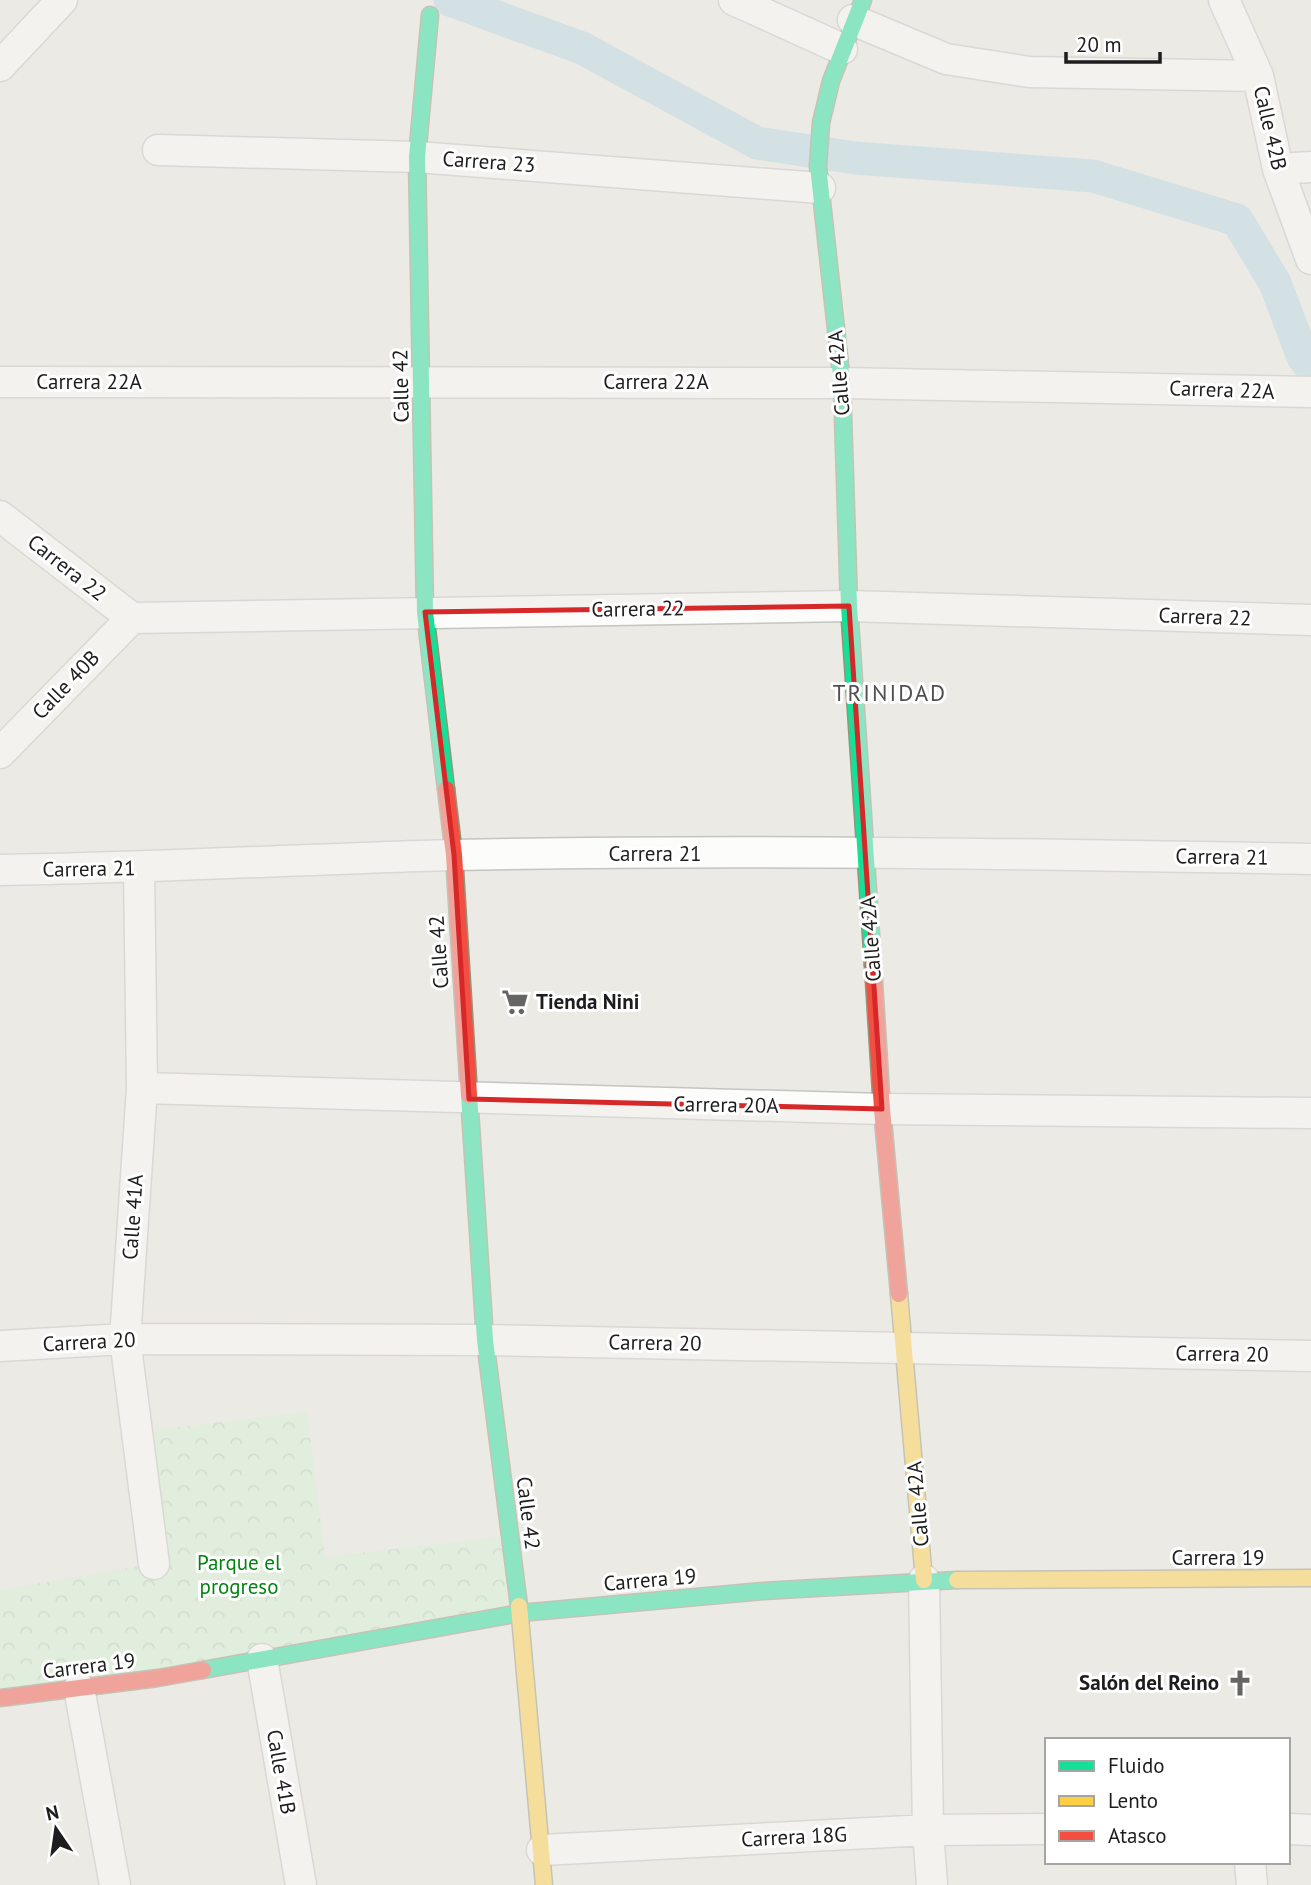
<svg xmlns="http://www.w3.org/2000/svg" width="1311" height="1885" font-family="'PT Sans',sans-serif">
  <style>
    .park { fill: url(#park-crowns) }
    .lines { fill: none; stroke-linecap: round; stroke-linejoin: round }
    .canal { stroke: #b7d7e2; stroke-width: 33 }
    .street-casing { stroke: #c4c4c1; stroke-width: 33 }
    .fast-casing { stroke: #93967c; stroke-width: 19 }
    .slow-casing { stroke: #93967c; stroke-width: 19 }
    .jam-casing { stroke: #93967c; stroke-width: 19 }
    .street { stroke: #fcfcfb; stroke-width: 30 }
    .fast { stroke: #16e098; stroke-width: 16 }
    .slow { stroke: #ffcf43; stroke-width: 16 }
    .jam { stroke: #f24e42; stroke-width: 16 }
    .marked { fill: none; stroke: #d62828; stroke-width: 5; stroke-linejoin: round }
    .labels { text-anchor: middle; stroke-width: 6; stroke-linejoin: round; paint-order: stroke }
    .street-label { font-size: 21px; fill: #1d1d1d; stroke: #fff }
    .poi-label { font-size: 21px; font-weight: bold; fill: #1d1d1d; stroke: #fff; text-anchor: start }
    .park-label { font-size: 21px; fill: #048313; stroke: #fff }
    .neighbourhood-label { font-size: 23px; letter-spacing: 2px; fill: #505050; stroke: #fff }
  </style>
  <defs>
    <pattern id="park-crowns" width="20" height="18" patternUnits="userSpaceOnUse" patternTransform="scale(1.75)"><rect width="20" height="18" fill="#d2f4d2"/><path d="M2 6a3 3 0 1 1 6 0M12 15a3 3 0 1 1 6 0" fill="none" stroke="#b4d1b4"/></pattern>
  </defs>
  <rect width="100%" height="100%" fill="#eceae5"/>
  <path class="park" d="M307,1412L325,1557L510,1536L520,1613L0,1698V1590L153,1564L136,1432Z"/>
  <g class="lines">
    <path class="canal" d="M450,0L582,48L757,143L855,158L1093,176L1237,220L1275,283L1303,357L1311,367"/>
    <g class="street-casing">
      <path id="street" d="M734,0L842,49
        M1224,0L1258,76L1278,169L1311,259
        M853,20L946,59L1029,72L1258,76
        M0,66L62,0
        M158,150L417,157L820,188
        M1278,169L1311,167
        M0,382L842,383L1311,392
        M0,516L132,618L849,606L1311,620
        M0,753L132,618
        M139,868L142,1088L125,1339L154,1564
        M0,870C152,868 303,859 454,855C740,849 1026,854 1311,859
        M142,1088L882,1109L1311,1113
        M0,1346L125,1339L485,1340L1311,1356
        M924,1580L928,1830L932,1885
        M262,1659L301,1885
        M79,1688L115,1885
        M1288,1829L1311,1830
        M542,1850L928,1830L1047,1829
        M1250,1862L1252,1885"/>
    </g>
    <g class="fast-casing">
      <path id="fast" d="M863,0L831,81L821,123L818,166L842,383L849,606L873,965
        M430,15L417,157L425,612L446,789
        M469,1095L485,1340L519,1606
        M203,1670L520,1613L763,1591L957,1580"/>
    </g>
    <g class="slow-casing">
      <path id="slow" d="M899,1294L924,1580
        M957,1580L1311,1578
        M519,1606L544,1885"/>
    </g>
    <g class="jam-casing">
      <path id="jam" d="M446,789L454,855L469,1095
        M873,965L882,1109L899,1294
        M0,1698L158,1678L203,1670"/>
    </g>
    <use href="#street" class="street"/>
    <use href="#fast" class="fast"/>
    <use href="#slow" class="slow"/>
    <use href="#jam" class="jam"/>
  </g>
  <path d="M0 0H1311V1885H0ZM849,606L882,1109L469,1099L454,855L425,612Z" fill="#eceae5" fill-opacity=".55" fill-rule="evenodd"/>
  <path class="marked" d="M849,606L882,1109L469,1099L454,855L425,612Z"/>
  <defs>
    <g id="supermarket-bare" transform="scale(2.1)"><path d="M-6-5.5h2.5l.6 2H6L4.5 2H-2.5L-4.4-4H-6ZM-1.5 3.2a1.3 1.3 0 1 0 .1 0ZM3 3.2a1.3 1.3 0 1 0 .1 0Z" fill="#656563" stroke="#fff" stroke-width="2.5" paint-order="stroke"/></g>
    <g id="church-bare" transform="scale(2.1)"><path d="M-1.2-6h2.4v3.5h3.3v2.4h-3.3V6h-2.4V-.1h-3.3v-2.4h3.3Z" fill="#656563" stroke="#fff" stroke-width="2.5" paint-order="stroke"/></g>
  </defs>
  <g fill-rule="evenodd">
    <use href="#supermarket-bare" x="515" y="1002"/>
    <use href="#church-bare" x="1240" y="1683"/>
  </g>
  <g class="labels">
    <g class="street-label">
      <text transform="translate(1270 128) rotate(77)" y="7">Calle 42B</text>
      <text transform="translate(489 162) rotate(4)" y="7">Carrera 23</text>
      <text transform="translate(839 373) rotate(-95)" y="7">Calle 42A</text>
      <text x="89" y="389">Carrera 22A</text>
      <text x="656" y="389">Carrera 22A</text>
      <text transform="translate(401 386) rotate(-91)" y="7">Calle 42</text>
      <text transform="translate(1222 390) rotate(2)" y="7">Carrera 22A</text>
      <text transform="translate(67 568) rotate(38)" y="7">Carrera 22</text>
      <text transform="translate(638 609) rotate(-1)" y="7">Carrera 22</text>
      <text transform="translate(1205 617) rotate(2)" y="7">Carrera 22</text>
      <text transform="translate(66 685) rotate(-46)" y="7">Calle 40B</text>
      <text x="655" y="861">Carrera 21</text>
      <text transform="translate(1222 857) rotate(1)" y="7">Carrera 21</text>
      <text transform="translate(89 869) rotate(-1)" y="7">Carrera 21</text>
      <text transform="translate(871 939) rotate(-94)" y="7">Calle 42A</text>
      <text transform="translate(439 952) rotate(-94)" y="7">Calle 42</text>
      <text transform="translate(726 1105) rotate(1)" y="7">Carrera 20A</text>
      <text transform="translate(133 1217) rotate(-86)" y="7">Calle 41A</text>
      <text transform="translate(89 1342) rotate(-3)" y="7">Carrera 20</text>
      <text transform="translate(655 1343) rotate(1)" y="7">Carrera 20</text>
      <text transform="translate(1222 1354) rotate(1)" y="7">Carrera 20</text>
      <text transform="translate(918 1504) rotate(-95)" y="7">Calle 42A</text>
      <text transform="translate(528 1513) rotate(83)" y="7">Calle 42</text>
      <text x="1218" y="1565">Carrera 19</text>
      <text transform="translate(650 1580) rotate(-5)" y="7">Carrera 19</text>
      <text transform="translate(89 1666) rotate(-7)" y="7">Carrera 19</text>
      <text transform="translate(281 1772) rotate(80)" y="7">Calle 41B</text>
      <text transform="translate(794 1837) rotate(-3)" y="7">Carrera 18G</text>
    </g>
    <g class="poi-label">
      <text x="536" y="1009">Tienda Nini</text>
      <text x="1219" y="1690" text-anchor="end">Salón del Reino</text>
    </g>
    <g class="park-label">
      <text x="239" y="1570">Parque el<tspan x="239" dy="24">progreso</tspan></text>
    </g>
    <g class="neighbourhood-label">
      <text x="890" y="701">TRINIDAD</text>
    </g>
  </g>
  <rect x="1045" y="1738" width="245" height="126" fill="#ffffff" stroke="#a5a5a5" stroke-width="2"/>
  <rect x="1059" y="1761" width="35" height="10" fill="#16e098" stroke="#a5a5a5" stroke-width="2"/>
  <text x="1108" y="1773" font-size="21" fill="#1d1d1d">Fluido</text>
  <rect x="1059" y="1796" width="35" height="10" fill="#ffcf43" stroke="#a5a5a5" stroke-width="2"/>
  <text x="1108" y="1808" font-size="21" fill="#1d1d1d">Lento</text>
  <rect x="1059" y="1831" width="35" height="10" fill="#f24e42" stroke="#a5a5a5" stroke-width="2"/>
  <text x="1108" y="1843" font-size="21" fill="#1d1d1d">Atasco</text>
  <g transform="translate(56 1829) rotate(347)" stroke="#ffffff" stroke-width="5" paint-order="stroke">
  <path d="M0-5L12 26L0 18L-12 26Z" fill="#1d1d1d"/>
  <text y="-10" font-size="19" font-weight="bold" text-anchor="middle" fill="#1d1d1d">N</text>
  </g>
  <path d="M1066 52v10h94v-10" fill="none" stroke="#1d1d1d" stroke-width="3.5"/>
  <text x="1076" y="52" font-size="21" fill="#1d1d1d" stroke="#ffffff" stroke-width="5" paint-order="stroke">20 m</text>
</svg>
